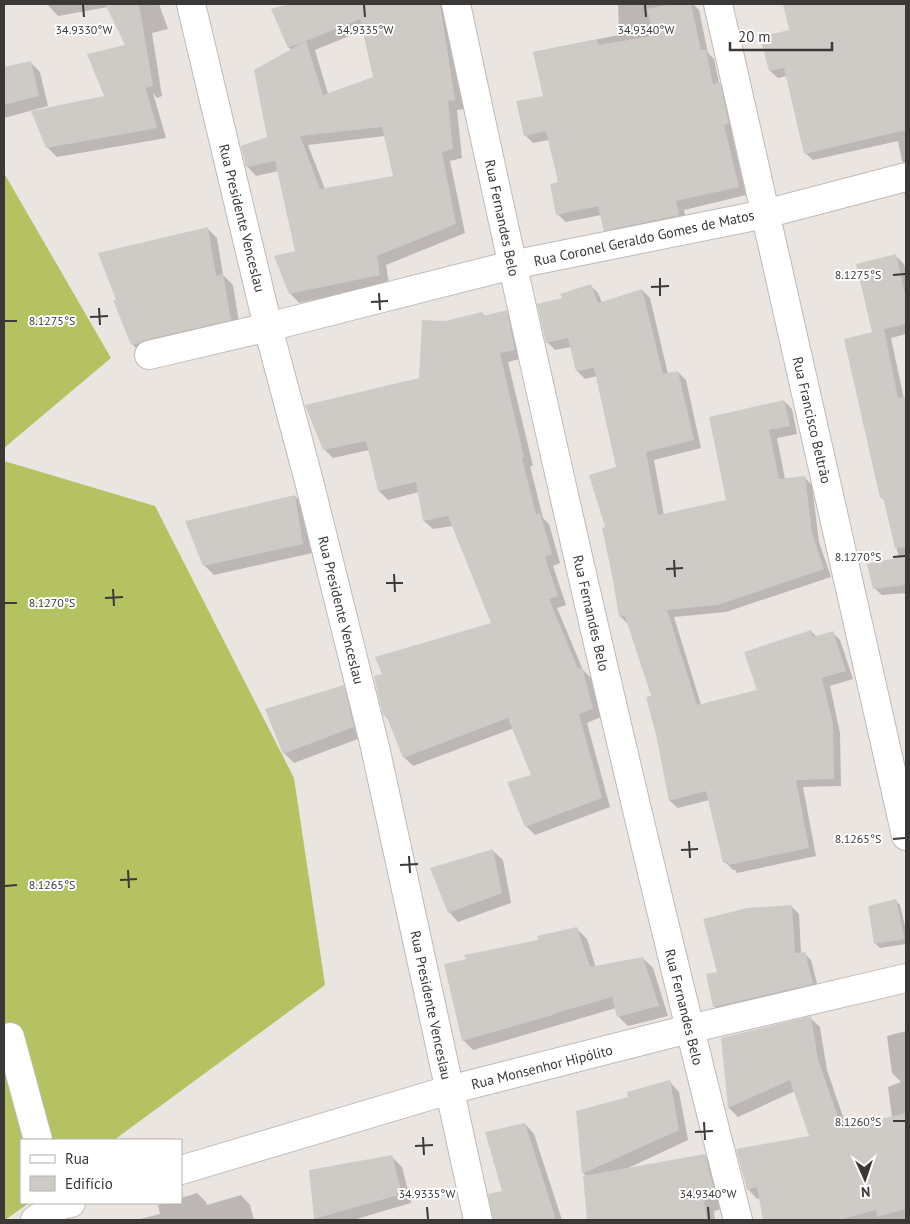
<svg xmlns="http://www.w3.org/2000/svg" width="910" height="1224" font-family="'PT Sans',sans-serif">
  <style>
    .forest { fill: #b4c261 }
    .shadow { fill: #0003; fill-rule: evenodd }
    .building { fill: #cecbc6; fill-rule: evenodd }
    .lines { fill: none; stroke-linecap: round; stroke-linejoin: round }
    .minor-casing { stroke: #bfbab7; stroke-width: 30 }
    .minor { stroke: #fff; stroke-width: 28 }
    .ticks { fill: none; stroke: #3b3938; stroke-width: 2 }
    .labels { text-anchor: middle; stroke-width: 4; stroke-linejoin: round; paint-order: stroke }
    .street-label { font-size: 14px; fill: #3b3938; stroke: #fff }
    .ticks-label { font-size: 12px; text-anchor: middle; fill: #3b3938; stroke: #fff; stroke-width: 4; stroke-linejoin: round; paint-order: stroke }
  </style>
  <rect width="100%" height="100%" fill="#ebe5e2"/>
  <path class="forest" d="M4,173L111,358L4,448Z
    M4,461L155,506L294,778L325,985L114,1140H21V1203H29L5,1220H4Z"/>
  <path class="shadow" d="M47,4H159L168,29L152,33L162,96L157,98L153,93L166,138L57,157L47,147L106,97L127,46L108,7L58,16Z
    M293,4H443L455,54L464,109L457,110L462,158L450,161L465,233L386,265L389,284L299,303L290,293L296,252L278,171L256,176L247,166L268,138L292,51L289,48L273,10ZM364,30L374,78L328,94L315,50ZM385,136L394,177L325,189L308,145Z
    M618,4H693L699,10L708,53L714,59L719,83L728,92L737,133L732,134L746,195L684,210L687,224L613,238L605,230L601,215L566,222L557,214L560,183L549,140L533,143L525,135L544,97L534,52L619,35Z
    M784,4H906V165L902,161L898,141L813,160L805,153L787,76L778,78L770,71L790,31Z
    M30,62L40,72L48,106L4,118V68Z
    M207,228L217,238L223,275L233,285L240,329L142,354L132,344Z
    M896,256L904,264L906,272V334L891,338L904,399L906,398V593L882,595L874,588L899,559L886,502L881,497L873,333Z
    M590,285L598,293L602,303L642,290L650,298L668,374L678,372L686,380L701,448L654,460L664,515L727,501L784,401L792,409L797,434L777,438L785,479L804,477L812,485L819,542L831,577L726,612L674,617L701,705L759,691L811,631L817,637L832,632L840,640L853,679L830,686L840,733L841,786L803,787L816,856L737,873L735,870H733L725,862L709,800L678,808L670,801L652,696L628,624L620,616L606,528L618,468L597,376L585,379L577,371L571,347L555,350L547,342L563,299Z
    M506,312L515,321L523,358L508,362L533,466H530L543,518L549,524L560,563L553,566L566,605L557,608L583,670L591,678L601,717L587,723L610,807L535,835L526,826L533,775L514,728L413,766L404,757L389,720L385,716L375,677L383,675L492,623L453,526L433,529L424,521L419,492L388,500L379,491L369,450L333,458L324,449L420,379L445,322L482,313L485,316Z
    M295,496L305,506L312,553L214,575L204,565Z
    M343,687L353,696L363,737L294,763L284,753Z
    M493,851L503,860L511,903L458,922L449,912Z
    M896,901L900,905L906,930V944L880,948L875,943Z
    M792,907L799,914L801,953H804L811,960L819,991L722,1014L715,1007L718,973Z
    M577,929L587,939L596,968L643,958L653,968L668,1016L628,1026L618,1016L616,1008L473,1050L463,1040L540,941Z
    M810,1018L820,1027L827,1070L847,1128L892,1117L888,1087L901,1082L892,1073L887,1036L906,1031V1220H764L760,1198L757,1199L748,1189L810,1137L795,1091L738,1117L729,1108L722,1039Z
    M670,1082L679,1092L688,1140L626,1169L705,1156L715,1166L725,1208L714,1211L715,1220H589L584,1177L586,1176L584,1174L577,1112L629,1098Z
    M525,1124L534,1134L562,1220H494L495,1217Z
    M392,1157L402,1167L411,1203L353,1220H317L315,1219L311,1171Z
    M197,1193L206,1202L207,1205L241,1195L250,1205L254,1220H136L160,1214L158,1205L166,1203H181V1198Z"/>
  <path class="building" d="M105,4H139L153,86L146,88L144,83L157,128L46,148L31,111L104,96L87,54L125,45Z
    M289,4H440L455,100L448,101L453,149L442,152L456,224L377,256L380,275L289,294L274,256L295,251L275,161L246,167L241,146L267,137L254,70L306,41L288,48L271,9ZM360,19L373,77L323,95L306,41ZM382,127L393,176L320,189L300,136Z
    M672,4H691L701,50L706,49L713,84L720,82L729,124L724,125L739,187L676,201L679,215L604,231L598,206L556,215L550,184L558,182L546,131L524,136L516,101L543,96L533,52L597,39L598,45L653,36L647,9Z
    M783,4H906V130L804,154L784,68L769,71L760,37L789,30Z
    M31,61L39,96L4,105V67Z
    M208,227L216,276L223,274L231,320L145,340L139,343L131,345L113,300H116L98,253Z
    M896,254L906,298V324L872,332L856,264Z
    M591,284L598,303L642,289L663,374L678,371L694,440L646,452L658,515L726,500L709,417L784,400L790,426L769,430L779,479L805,476L812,533L824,569L718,605L667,610L697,705L757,690L744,652L811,630L813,637L833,631L846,671L822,678L833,724L834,779L796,780L809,848L728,865V862L723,863L706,791L669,801L656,735L646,697L651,696L625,616L619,617L613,580L602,528L605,527L589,475L616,467L594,368L576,371L568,338L546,343L537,304L562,298L560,294Z
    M507,310L515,350L500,353L524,457L522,458L536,514L540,513L552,554L545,557L558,596L549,599L578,669L582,667L593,709L579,714L602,798L525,827L507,782L531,775L508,718L403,758L386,715L383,716L374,676L382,674L375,657L491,623L448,516L423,521L416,482L378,491L366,441L323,450L305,405L419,378L422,320L445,321L482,312L483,316Z
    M884,329L898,398L906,397V547L895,548L883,497L880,498L844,339Z
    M295,495L303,544L203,566L185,521Z
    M906,556V585L873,589L867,564Z
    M344,685L354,727L283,754L265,709Z
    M493,849L502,893L448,913L430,868Z
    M896,899L905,939L874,944L868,906Z
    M792,905L795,953L805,952L813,984L713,1007L706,974L717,972L703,919L747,908Z
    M577,927L590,967L643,957L659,1006L617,1017L612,997L553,1014V1015L462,1041L444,964L466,959L464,955L538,940L537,936Z
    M811,1016L818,1060L842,1128L906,1113V1209L877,1217L876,1210L839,1220H763L757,1187L747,1190L736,1149L809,1136L790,1080L728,1108L721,1038Z
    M670,1080L679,1130L582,1174L576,1111L628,1097L627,1092Z
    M525,1123L556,1220H493L488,1194L502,1191L485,1132Z
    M705,1154L716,1198L704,1201L707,1220H587L583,1176Z
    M392,1155L402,1194L314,1219L309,1170Z"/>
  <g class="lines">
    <g class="minor-casing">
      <path id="minor" d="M191,4L268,327L310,485L375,747L478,1220
        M456,4C543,411 635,817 738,1220
        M718,4L906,836
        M149,355L268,327L512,265L765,214L906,177
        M10,1037L38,1140
        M181,1170L449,1090L689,1029L906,978
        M35,1220L55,1207L71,1203"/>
    </g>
    <use href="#minor" class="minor"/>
  </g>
  <path class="ticks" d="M83,5L84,17M364,5L365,17M645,5L646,17M893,275L905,274M660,278V296M651,287L669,286M379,293L380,310M371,302L388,301M99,308L100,325M90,317L108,316M5,321H17M893,557L905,556M674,560L675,577M666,569L683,568M394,574L395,592M386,583H403M113,589L114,606M105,598L123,597M5,603H17M893,839L905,838M689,841L690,858M681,850L698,849M409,856L410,873M400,865L418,864M128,870L129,888M120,880L137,879M5,886L17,885M893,1121H905M704,1122L705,1140M695,1132L713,1131M423,1137L424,1155M415,1146L433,1145M427,1207L428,1219M708,1207L709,1219"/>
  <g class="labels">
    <g class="street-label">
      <text transform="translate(242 218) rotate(76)" y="5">Rua Presidente Venceslau</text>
      <text transform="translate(502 218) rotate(78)" y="5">Rua Fernandes Belo</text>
      <text transform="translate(644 238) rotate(-12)" y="5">Rua Coronel Geraldo Gomes de Matos</text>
      <text transform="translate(812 420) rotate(77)" y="5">Rua Francisco Beltrão</text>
      <text transform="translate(341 610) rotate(76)" y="5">Rua Presidente Venceslau</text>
      <text transform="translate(591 613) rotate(77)" y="5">Rua Fernandes Belo</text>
      <text transform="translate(431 1005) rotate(78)" y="5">Rua Presidente Venceslau</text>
      <text transform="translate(684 1007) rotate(76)" y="5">Rua Fernandes Belo</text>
      <text transform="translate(542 1067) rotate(-14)" y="5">Rua Monsenhor Hipólito</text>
    </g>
  </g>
  <g class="ticks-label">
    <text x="84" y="34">34.9330°W</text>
    <text x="365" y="34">34.9335°W</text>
    <text x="646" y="34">34.9340°W</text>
    <text x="858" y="279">8.1275°S</text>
    <text x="52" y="325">8.1275°S</text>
    <text x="858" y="561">8.1270°S</text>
    <text x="52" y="607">8.1270°S</text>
    <text x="858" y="843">8.1265°S</text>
    <text x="52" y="889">8.1265°S</text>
    <text x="858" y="1126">8.1260°S</text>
    <text x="427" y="1198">34.9335°W</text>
    <text x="708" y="1198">34.9340°W</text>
  </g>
  <rect width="910" height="1224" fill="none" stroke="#3b3938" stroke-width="10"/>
  <rect x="20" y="1139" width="162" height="65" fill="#ffffff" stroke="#b1b0af"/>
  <rect x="30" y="1155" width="25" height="8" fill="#ffffff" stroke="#b1b0af"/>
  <text x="65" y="1164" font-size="15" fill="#3b3938">Rua</text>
  <rect x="30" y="1176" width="25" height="15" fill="#cecbc6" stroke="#b1b0af"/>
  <text x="65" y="1189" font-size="15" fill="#3b3938">Edifício</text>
  <g transform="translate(865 1179) rotate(177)" stroke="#ffffff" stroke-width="4" paint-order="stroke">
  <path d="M0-4L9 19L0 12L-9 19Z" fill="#3b3938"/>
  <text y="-8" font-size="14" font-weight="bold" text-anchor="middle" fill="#3b3938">N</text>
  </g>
  <path d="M730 42v8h102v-8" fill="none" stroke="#3b3938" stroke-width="2.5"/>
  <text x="738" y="42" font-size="15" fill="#3b3938" stroke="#ffffff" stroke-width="4" paint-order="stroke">20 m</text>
</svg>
